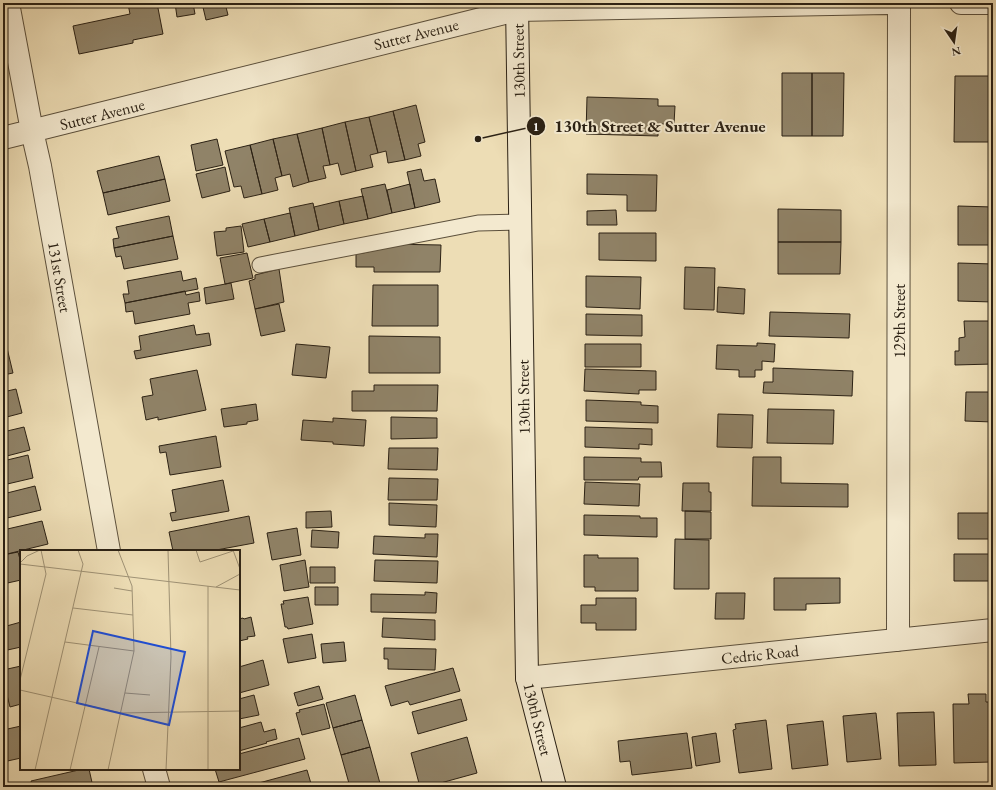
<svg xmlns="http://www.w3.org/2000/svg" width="996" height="790" font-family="'EB Garamond',serif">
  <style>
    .building { fill: #908368; stroke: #2b2114 }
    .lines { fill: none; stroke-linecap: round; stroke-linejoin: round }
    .lane-casing { stroke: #5c503c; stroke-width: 17 }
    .street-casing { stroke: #5c503c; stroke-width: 24 }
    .secondary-casing { stroke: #2b2114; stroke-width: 24 }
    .lane { stroke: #f3e9cf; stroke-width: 15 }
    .street { stroke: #f3e9cf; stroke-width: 22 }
    .secondary { stroke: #f3e9cf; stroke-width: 22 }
    .labels { text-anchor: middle; stroke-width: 4; stroke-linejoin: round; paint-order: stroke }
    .street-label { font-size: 16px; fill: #2b2114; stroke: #f3e9cf }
    .inset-road { fill: none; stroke: #9f9275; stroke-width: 1 }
    .view { fill: #1d4ed8; fill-opacity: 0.15; stroke: #1d4ed8; stroke-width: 2 }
    .inset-edge { fill: none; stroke: #2b2114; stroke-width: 2 }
    .leader { fill: none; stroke: #2b2114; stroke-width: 1.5 }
    .callout-dot { fill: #2b2114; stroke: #f3e9cf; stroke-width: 1.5 }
    .mark-label { font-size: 12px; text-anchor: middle; font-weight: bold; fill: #fff }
    .callout-label { font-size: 17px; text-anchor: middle; font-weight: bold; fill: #2b2114; stroke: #f3e9cf; stroke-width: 4; stroke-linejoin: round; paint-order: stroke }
  </style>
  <rect width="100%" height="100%" fill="#edddb5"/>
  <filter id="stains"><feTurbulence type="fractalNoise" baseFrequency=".005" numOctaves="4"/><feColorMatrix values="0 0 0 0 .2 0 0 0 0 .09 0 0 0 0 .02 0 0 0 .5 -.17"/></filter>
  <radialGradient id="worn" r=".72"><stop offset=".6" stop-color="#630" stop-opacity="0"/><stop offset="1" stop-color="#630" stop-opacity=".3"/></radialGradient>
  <path class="building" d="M70,3H86L71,7Z
    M135,3H157L163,34L133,40V43L79,54L73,26L130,14L128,4Z
    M175,3H193L195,14L177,17Z
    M202,3H225L228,15L206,20Z
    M782,73H812V136H782Z
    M812,73H844L843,136H812Z
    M955,76H993V142H954Z
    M587,97L658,99V106H675L674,124H658V136L586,134Z
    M416,105L425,142L418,144L421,156L405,160L393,111Z
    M393,111L405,160L388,163L386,151L378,153L369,117Z
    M369,117L378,153L370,155L373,167L356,171L345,122Z
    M345,122L356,171L341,175L338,163L330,165L322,128Z
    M322,128L330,165L323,166L326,178L309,182L297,134Z
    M297,134L309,182L293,187L290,174L282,176L273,139Z
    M217,139L223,165L196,171L191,145Z
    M273,139L282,176L275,178L278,190L262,194L250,145Z
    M250,145L262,194L244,198L241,186L234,187L225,151Z
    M159,156L165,179L103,193L97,171Z
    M225,167L230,191L202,198L196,174Z
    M421,169L424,181L435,179L440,202L415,208L407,172Z
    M587,174L657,175L656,211H627V195L587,194Z
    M165,179L170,201L108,215L103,193Z
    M385,184L392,213L368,219L361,189Z
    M410,184L415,208L392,213L387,190Z
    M363,196L368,219L344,224L339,201Z
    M339,201L344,224L319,230L314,207Z
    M313,203L319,230L295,236L289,208Z
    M958,206L993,207V245H958Z
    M778,209L841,210V242H778Z
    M616,210L617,225H587V211Z
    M290,213L295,236L270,242L264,219Z
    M169,216L173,236L114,248L113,239L119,238L116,227Z
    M264,219L270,242L248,247L242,224Z
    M241,226L244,252L217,256L214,232L226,231V228Z
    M599,233H656V261L599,260Z
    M173,236L178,259L124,269L121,256L116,257L114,248Z
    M778,242H841L840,274H778Z
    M385,244L441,245L440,272H374V267H356V253H363L385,248Z
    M247,253L253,278L225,284L220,258Z
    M958,263L993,264V302L958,301Z
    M685,267L715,268L714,310L684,309Z
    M279,269L284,302L255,309L249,281L255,279V275Z
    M181,271L183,281L196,278L198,289L125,303L123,294H129L127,281Z
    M586,276L641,277L640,309L586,307Z
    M231,283L234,299L206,304L204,288Z
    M373,285H438V326H372Z
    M718,287L745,289L744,314L717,312Z
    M185,291L186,295L199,292L200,301L188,303L190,314L135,324L133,311L126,312L125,303Z
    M279,304L285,331L261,336L255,309Z
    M770,312L850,314L849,338L769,336Z
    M586,314L642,315V336L586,335Z
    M964,321H993V364L955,365V351H959V338L965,337Z
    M194,325L196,335L209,333L211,345L136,359L134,351L141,350L139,336Z
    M369,336L440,337V373H369Z
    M757,343L775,344L774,362L762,361V370H755V377H739V370L716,369L717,345L757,346Z
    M296,344L330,347L326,378L292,375Z
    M585,344H641V367H585Z
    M7,348L13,373L3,375V349Z
    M773,368L853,371L852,396L763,393L764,382H773Z
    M585,369L656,371V390H639V394L584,391Z
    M197,370L206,410L158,420V417L146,420L142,397L153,395L150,379Z
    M374,385H438L437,411H352V391H374Z
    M16,389L22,413L3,418V392Z
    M966,392H993V422L965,421Z
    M586,400L641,402V405L658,406V423L586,421Z
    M256,404L258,420L247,422V424L224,427L221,409Z
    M768,409L834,410L833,444L767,443Z
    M718,414L753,415L752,448L717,447Z
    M391,417L437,418V438L391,439Z
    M333,418L366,420L364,446L333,444V442L301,440L303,420L333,422Z
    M24,427L30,450L3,457V432Z
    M585,427L652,429V445L639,444V449L585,447Z
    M216,436L221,467L170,475L166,452L160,453L159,446Z
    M389,448H438L437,470L388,469Z
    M28,455L33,478L3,485V461Z
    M584,457L641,458V462H661L662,477H639L638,480H584Z
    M753,457H781V483L848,484V507L752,506Z
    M389,478L438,479L437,500H388Z
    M223,480L229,511L172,521L170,513L176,512L172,490Z
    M585,482L640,484L639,506L584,504Z
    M683,483H709V492H711V511H682Z
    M35,486L41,510L3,519V494Z
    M389,503L437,505L436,527L389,525Z
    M331,511L332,527L306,528V512Z
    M685,511L711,512V539H685Z
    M958,513H993V539H958Z
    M584,515L640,516V518H657V537L584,535Z
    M249,516L254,543L211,551H173L169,532Z
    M42,521L48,544L3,555V530Z
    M297,528L301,555L272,560L267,533Z
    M312,530L339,532L338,548L311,547Z
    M425,534H438L437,557L373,554L374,536L425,538Z
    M675,539L709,540V589H674Z
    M18,552L21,563V580L3,584V555Z
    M954,554H993V581H954Z
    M584,555H598V558H638V591H595V587H584Z
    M305,560L309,587L284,591L280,565Z
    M375,560L438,561L437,583L374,581Z
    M310,567H335V583H310Z
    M774,578H840V603L806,604V610H774Z
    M315,587H338V605H315Z
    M425,592L437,593L436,613L371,612V594L425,595Z
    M716,593H745L744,619H715Z
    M308,597L313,624L288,629L287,627H285L281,604H284L283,601Z
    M596,598H636V630H596V623H581V605H596Z
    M251,617L255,636L247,637L248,639L239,641V619L243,618L244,619Z
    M383,618L435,620V640L382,637Z
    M21,622V647L3,651V627Z
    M312,634L316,658L288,663L283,639Z
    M344,642L346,661L323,663L321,644Z
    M384,648L436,649L435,670L388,669V659H384Z
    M263,660L269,685L239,693V667Z
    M21,666V704L10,707L3,679V670Z
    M453,668L460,691L410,705L408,701L391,706L385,686Z
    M319,686L323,699L298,706L294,693Z
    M968,694H986V702H989L991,762L954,763L953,704H969Z
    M254,695L259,715L239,719V699Z
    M355,695L362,720L333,728L326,703Z
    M461,699L467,720L418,734L412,712Z
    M324,704L330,728L302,735L296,713L300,712L299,710Z
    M934,712L936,765L899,766L897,713Z
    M876,713L881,759L847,762L843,716Z
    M362,720L370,747L341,755L333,728Z
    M766,720L772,769L739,773L733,730L736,729L735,724Z
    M823,721L828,765L792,769L787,725Z
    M261,722L264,732L275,729L277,739L266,742L267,743L239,751V728Z
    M21,726V758L3,762V730Z
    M687,733L692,768L632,775L630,761L620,762L618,741Z
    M716,733L720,762L696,766L692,737Z
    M467,737L477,773L426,787H420L411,753Z
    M299,738L305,759L219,782L215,769H239V754Z
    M370,747L381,787H350L341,755Z
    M83,769H89L93,787H33L31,781Z
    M307,770L312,787H244Z
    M346,783L347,787H333Z"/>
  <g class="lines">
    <g class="lane-casing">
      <path id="lane" d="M260,265L478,223L520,222"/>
    </g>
    <g class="street-casing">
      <path id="street" d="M8,3L32,131L40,166L109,551
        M961,3H993
        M3,138L517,10L887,3
        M898,640L899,3
        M527,678L993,630
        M154,769L159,787"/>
    </g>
    <g class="secondary-casing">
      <path id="secondary" d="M517,3L527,678L555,787"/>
    </g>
    <use href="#lane" class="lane"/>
    <use href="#street" class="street"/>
    <use href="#secondary" class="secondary"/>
  </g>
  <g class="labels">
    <g class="street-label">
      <text transform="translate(416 34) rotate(-14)" y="6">Sutter Avenue</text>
      <text transform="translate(518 61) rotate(-91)" y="6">130th Street</text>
      <text transform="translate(102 114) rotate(-14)" y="6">Sutter Avenue</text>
      <text transform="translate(60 277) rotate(80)" y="6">131st Street</text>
      <text transform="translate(899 321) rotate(-90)" y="6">129th Street</text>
      <text transform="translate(523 397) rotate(-91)" y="6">130th Street</text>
      <text transform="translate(760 654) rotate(-6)" y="6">Cedric Road</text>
      <text transform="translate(538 719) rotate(76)" y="6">130th Street</text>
    </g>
  </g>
  <g transform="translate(20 550)">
    <rect width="220" height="220" fill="#edddb5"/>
    <path class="inset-road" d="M176,0L180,12L213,1M213,0L220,19M0,13L7,6L20,0M0,14L220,40M196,37L220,24M94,38L112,41M53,58L113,65M45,92L114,101M0,130L26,24L21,0M0,140L101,163L220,161M105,143L130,145M15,220L63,14L58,0M50,220L79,97M88,220L114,101L112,36L98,0M146,220L151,107L148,0M188,220V36"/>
    <path class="view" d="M73,81L165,102L149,175L57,153Z"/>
    <rect width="220" height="220" class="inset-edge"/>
  </g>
  <path class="leader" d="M478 139L536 126"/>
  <g class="callout-dot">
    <circle cx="478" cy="139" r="4"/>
    <circle cx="536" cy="126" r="10"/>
  </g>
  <g class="mark-label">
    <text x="536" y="131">1</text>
  </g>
  <g class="callout-label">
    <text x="660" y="132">130th Street &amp; Sutter Avenue</text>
  </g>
  <rect width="996" height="790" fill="none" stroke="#edddb5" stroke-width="16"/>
  <rect x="4" y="4" width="988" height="782" fill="none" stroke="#2b2114" stroke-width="2"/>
  <rect x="8" y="8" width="980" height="774" fill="none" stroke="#2b2114"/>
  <g transform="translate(954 42) rotate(167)" stroke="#f3e9cf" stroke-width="3" paint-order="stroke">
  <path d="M0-3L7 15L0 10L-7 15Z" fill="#2b2114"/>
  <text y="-6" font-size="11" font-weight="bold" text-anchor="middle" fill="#2b2114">N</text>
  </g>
  <rect width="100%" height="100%" filter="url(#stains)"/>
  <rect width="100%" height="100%" fill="url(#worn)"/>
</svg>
